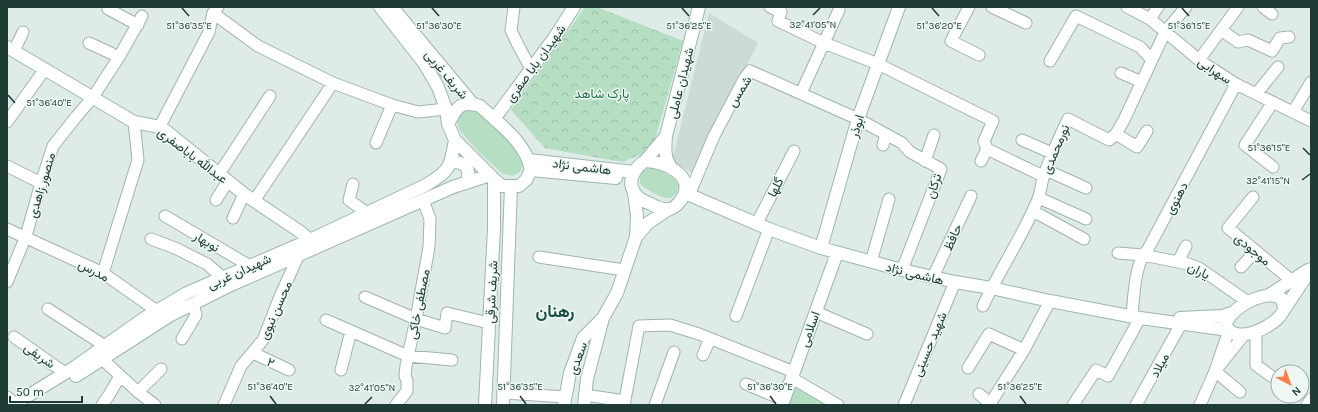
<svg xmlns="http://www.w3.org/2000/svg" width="1318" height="412" font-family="Karla,Vazirmatn,sans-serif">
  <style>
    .built { fill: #ccdbd5 }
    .green { fill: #b5dec2 }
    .park { fill: url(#park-crowns) }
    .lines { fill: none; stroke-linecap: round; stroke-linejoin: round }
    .street-casing { stroke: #a1b3ad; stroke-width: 13 }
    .secondary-casing { stroke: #9cb7af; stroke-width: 14 }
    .street { stroke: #fff; stroke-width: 11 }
    .secondary { stroke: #fff; stroke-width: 12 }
    .ticks { fill: none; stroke: #1e3b35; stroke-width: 1.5 }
    .labels { text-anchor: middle; stroke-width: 3; stroke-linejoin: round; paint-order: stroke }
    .street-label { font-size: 13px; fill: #1e3b35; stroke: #eef7f3 }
    .park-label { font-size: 13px; fill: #267548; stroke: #eef7f3 }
    .district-label { font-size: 17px; font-weight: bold; fill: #194e44; stroke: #eef7f3 }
    .ticks-label { font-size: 10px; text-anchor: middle; fill: #1e3b35; stroke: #eef7f3; stroke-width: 3; stroke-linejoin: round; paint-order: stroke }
  </style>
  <defs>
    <pattern id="park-crowns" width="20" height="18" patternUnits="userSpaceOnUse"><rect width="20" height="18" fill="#b5dec2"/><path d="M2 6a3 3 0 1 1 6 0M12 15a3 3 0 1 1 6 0" fill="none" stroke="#9bbfa7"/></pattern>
  </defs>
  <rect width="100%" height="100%" fill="#deebe6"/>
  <path class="built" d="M709,13L758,43L693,173L672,161Z"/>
  <path class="green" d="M467,108L476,109L484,116L516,148L524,165L520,172L513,176L503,174L482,155L460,131L457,122L461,111Z
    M648,168H655L674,179L678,185L677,192C675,195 673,197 669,198C661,199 646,189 640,184V178L642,171Z
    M797,386L825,405H788Z"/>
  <path class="park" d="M585,7H597L683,41L652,150L622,162L545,148L511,110Z"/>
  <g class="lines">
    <g class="street-casing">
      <path id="street" d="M514,7L511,30L518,45L531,69
        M770,7L781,12L778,21L824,43L878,64L993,121L984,141L987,149L1043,176
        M969,7L951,41L979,55
        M992,7L1026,23
        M1127,7L1150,19L1199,60L1236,84L1311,121
        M1263,7L1272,14
        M108,9L138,25
        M213,13L258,46L333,83L392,105L418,112L446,109
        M1150,19L1158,7
        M1221,30L1238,42L1248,40L1272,51L1280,38L1289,37
        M89,43L119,57
        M14,51L23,32
        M1199,60L1238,7
        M1050,61L1076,16L1140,47L1152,60
        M1121,73L1142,82
        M801,93L839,10
        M1256,94L1278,67
        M1273,102L1245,145L1273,167
        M1293,112L1311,82
        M7,122L45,69
        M159,128L209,32L213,13L218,7
        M1116,134L1137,147L1147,131
        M1022,140L1052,153
        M376,143L392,105
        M883,145L886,134
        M925,161L934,135
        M981,161L987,149
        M7,166L41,183
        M1046,170L1086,188
        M219,174L270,96
        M353,184L349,200L367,213
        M689,195L714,136L744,79L750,71L858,119L902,143L910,152L941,169L902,270
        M1253,197L1228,228L1291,280
        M1039,198L1086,219
        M216,200L228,181
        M254,201L333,83
        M1033,211L1084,239
        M165,216L250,266
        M233,218L244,194
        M757,223L794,151
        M7,229L103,273L157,311
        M151,239L175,248L207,264L223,278
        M1118,253L1143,255L1188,264L1199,268L1248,302
        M539,257L624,270
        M871,262L889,199
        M1178,262L1186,246
        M1241,267L1256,251
        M103,273L138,160L134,122
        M933,277L971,196
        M7,282L26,236L41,183L53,146L76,117L93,97L119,57L142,16
        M365,297L416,319L445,328L447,313L489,323
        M983,306C1000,269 1023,236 1038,199C1041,192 1041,183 1044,175C1051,156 1059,138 1068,119L1109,140L1116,134L1124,120L1165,32L1186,7
        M48,309L105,346
        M816,312L867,334
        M736,316L769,229
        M1132,316C1134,297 1134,264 1148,249L1236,84
        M326,320L408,356L452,360
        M1256,331V365L1271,376
        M14,337L65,373
        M182,339L196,315L193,304
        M253,353L289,370
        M703,355L710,339
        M102,359L138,392L155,405
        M968,368L989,334L1024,350
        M341,370L351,331
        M792,378L838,405
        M746,384L784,400
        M138,392L161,369
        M1240,392L1215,371L1244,335
        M504,393L565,397
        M979,394L992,405
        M585,395L625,401
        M7,397L15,404
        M990,404L1024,350L1050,301
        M102,405L109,395L120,376
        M224,405L241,366L263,340L279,299L299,254
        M396,405L407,391V381L405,376L406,366L416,319L429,247L430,219L423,200
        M624,405L639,326L670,325L699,334L794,372
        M655,405L674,352
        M904,405L955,282
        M1073,405L1096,370L1108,376L1140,318
        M1136,405L1181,324
        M1200,405L1215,371L1229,330
        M1307,405L1311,399"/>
    </g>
    <g class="secondary-casing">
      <path id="secondary" d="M380,7L424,63L438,87L446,109L448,124L455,140L494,179L502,186H519L526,180L531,170C526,142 499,124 480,106C459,100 457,108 448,124
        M392,7L472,103
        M7,47L134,122L155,126L166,131L244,194L299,231L310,240
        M494,119L554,38L574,7
        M529,160L634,172
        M645,161C665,161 698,177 681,200C678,204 673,209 669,209C663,210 656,207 651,204C645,202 637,198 634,192C627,181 635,167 645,161Z
        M645,161L666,136
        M451,162C466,161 472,170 466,183
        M672,169C664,158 665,149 666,136L699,7
        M531,170L616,178
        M685,193L769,229L821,248L902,270L955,282L991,288L1050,301L1140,318L1229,330
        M636,237L648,223L669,209
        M821,248L858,119L899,7
        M1269,295L1308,270
        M1284,308L1282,299C1269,287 1227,308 1226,326C1236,345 1270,328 1280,316C1290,301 1301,284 1311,269
        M1180,318L1222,316L1232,313
        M76,376L169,316L231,285L453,187L490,175
        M13,405L75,367L146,317L187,293L310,240L426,185C451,170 450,167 455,140
        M485,405L494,228V179
        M503,405L511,186
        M564,405L570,373L583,338L602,319
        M584,405L587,379L603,318L617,293L636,237L637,216L634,193
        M782,405L837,253"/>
    </g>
    <use href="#street" class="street"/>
    <use href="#secondary" class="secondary"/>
  </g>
  <path class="ticks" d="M182,8L189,16M432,8L439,16M682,8L689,16M932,8L939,16M1182,8L1189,16M813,15L820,8M8,95L15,103M1303,148L1310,155M1302,180L1310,174M270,396L276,404M520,396L526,404M770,396L776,404M1020,396L1026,404M365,404L372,397"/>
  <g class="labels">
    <g class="street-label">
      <text transform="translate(535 63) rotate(-54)" y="5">شهیدان بابا صفری</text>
      <text transform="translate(1215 70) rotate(34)" y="5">سهرابی</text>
      <text transform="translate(447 74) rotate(50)" y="5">شریف غربی</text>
      <text transform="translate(680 83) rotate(-76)" y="5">شهیدان عاملی</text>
      <text transform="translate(739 91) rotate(-58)" y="5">شمس</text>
      <text transform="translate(856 126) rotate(-73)" y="5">ابوذر</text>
      <text transform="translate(1055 149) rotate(-67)" y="5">نورمحمدی</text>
      <text transform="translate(193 155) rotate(37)" y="5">عبدالله باباصفری</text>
      <text transform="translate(582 166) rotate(7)" y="5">هاشمی نژاد</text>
      <text transform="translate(41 185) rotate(-73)" y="5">منصور زاهدی</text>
      <text transform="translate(933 186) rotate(-73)" y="5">ترکان</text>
      <text transform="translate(775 187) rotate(-63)" y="5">گلها</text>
      <text transform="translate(1176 198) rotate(-62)" y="5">دهنوی</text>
      <text transform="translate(952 237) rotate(-66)" y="5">حافظ</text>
      <text transform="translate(207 241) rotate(31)" y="5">نوبهار</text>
      <text transform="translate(1253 249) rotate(40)" y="5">موجودی</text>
      <text transform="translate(94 270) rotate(28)" y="5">مدرس</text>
      <text transform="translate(1199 270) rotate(25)" y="5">یاران</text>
      <text transform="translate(239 271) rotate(-24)" y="5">شهیدان غربی</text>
      <text transform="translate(915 273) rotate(14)" y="5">هاشمی نژاد</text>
      <text transform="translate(491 292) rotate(-87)" y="5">شریف شرقی</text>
      <text transform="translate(418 304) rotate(-79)" y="5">مصطفی خاکی</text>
      <text transform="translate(275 310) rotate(-66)" y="5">محسن نبوی</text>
      <text transform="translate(809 329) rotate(-70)" y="5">اسلامی</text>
      <text transform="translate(929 344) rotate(-67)" y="5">شهید حسینی</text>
      <text transform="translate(40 355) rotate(35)" y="5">شریفی</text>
      <text transform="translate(577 358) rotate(-70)" y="5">سعدی</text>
      <text transform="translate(271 362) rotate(25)" y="5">۲</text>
      <text transform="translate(1159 365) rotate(-61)" y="5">میلاد</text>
    </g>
    <g class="park-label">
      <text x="602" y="98">پارک شاهد</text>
    </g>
    <g class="district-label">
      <text x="555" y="317">رهنان</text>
    </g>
  </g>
  <g class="ticks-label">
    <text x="813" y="28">32°41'05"N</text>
    <text x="189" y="29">51°36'35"E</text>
    <text x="439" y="29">51°36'30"E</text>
    <text x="689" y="29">51°36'25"E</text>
    <text x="939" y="29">51°36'20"E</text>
    <text x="1189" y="29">51°36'15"E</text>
    <text x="49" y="106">51°36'40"E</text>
    <text x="1269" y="151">51°36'15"E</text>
    <text x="1268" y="184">32°41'15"N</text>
    <text x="270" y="390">51°36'40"E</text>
    <text x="520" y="390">51°36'35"E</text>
    <text x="770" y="390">51°36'30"E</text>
    <text x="1020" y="390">51°36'25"E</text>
    <text x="372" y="391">32°41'05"N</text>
  </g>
  <rect width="1318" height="412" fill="none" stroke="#1e3b35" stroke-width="16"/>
  <g transform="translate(1290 384) rotate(139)"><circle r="19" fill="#eef7f3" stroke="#9baca7"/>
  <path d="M0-3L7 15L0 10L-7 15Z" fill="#fc7f4b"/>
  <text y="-6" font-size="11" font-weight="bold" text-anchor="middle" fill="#1e3b35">N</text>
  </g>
  <path d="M10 396v6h72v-6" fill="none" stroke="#1e3b35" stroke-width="2"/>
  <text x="16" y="396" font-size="12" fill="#1e3b35" stroke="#eef7f3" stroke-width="3" paint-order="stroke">50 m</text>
</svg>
